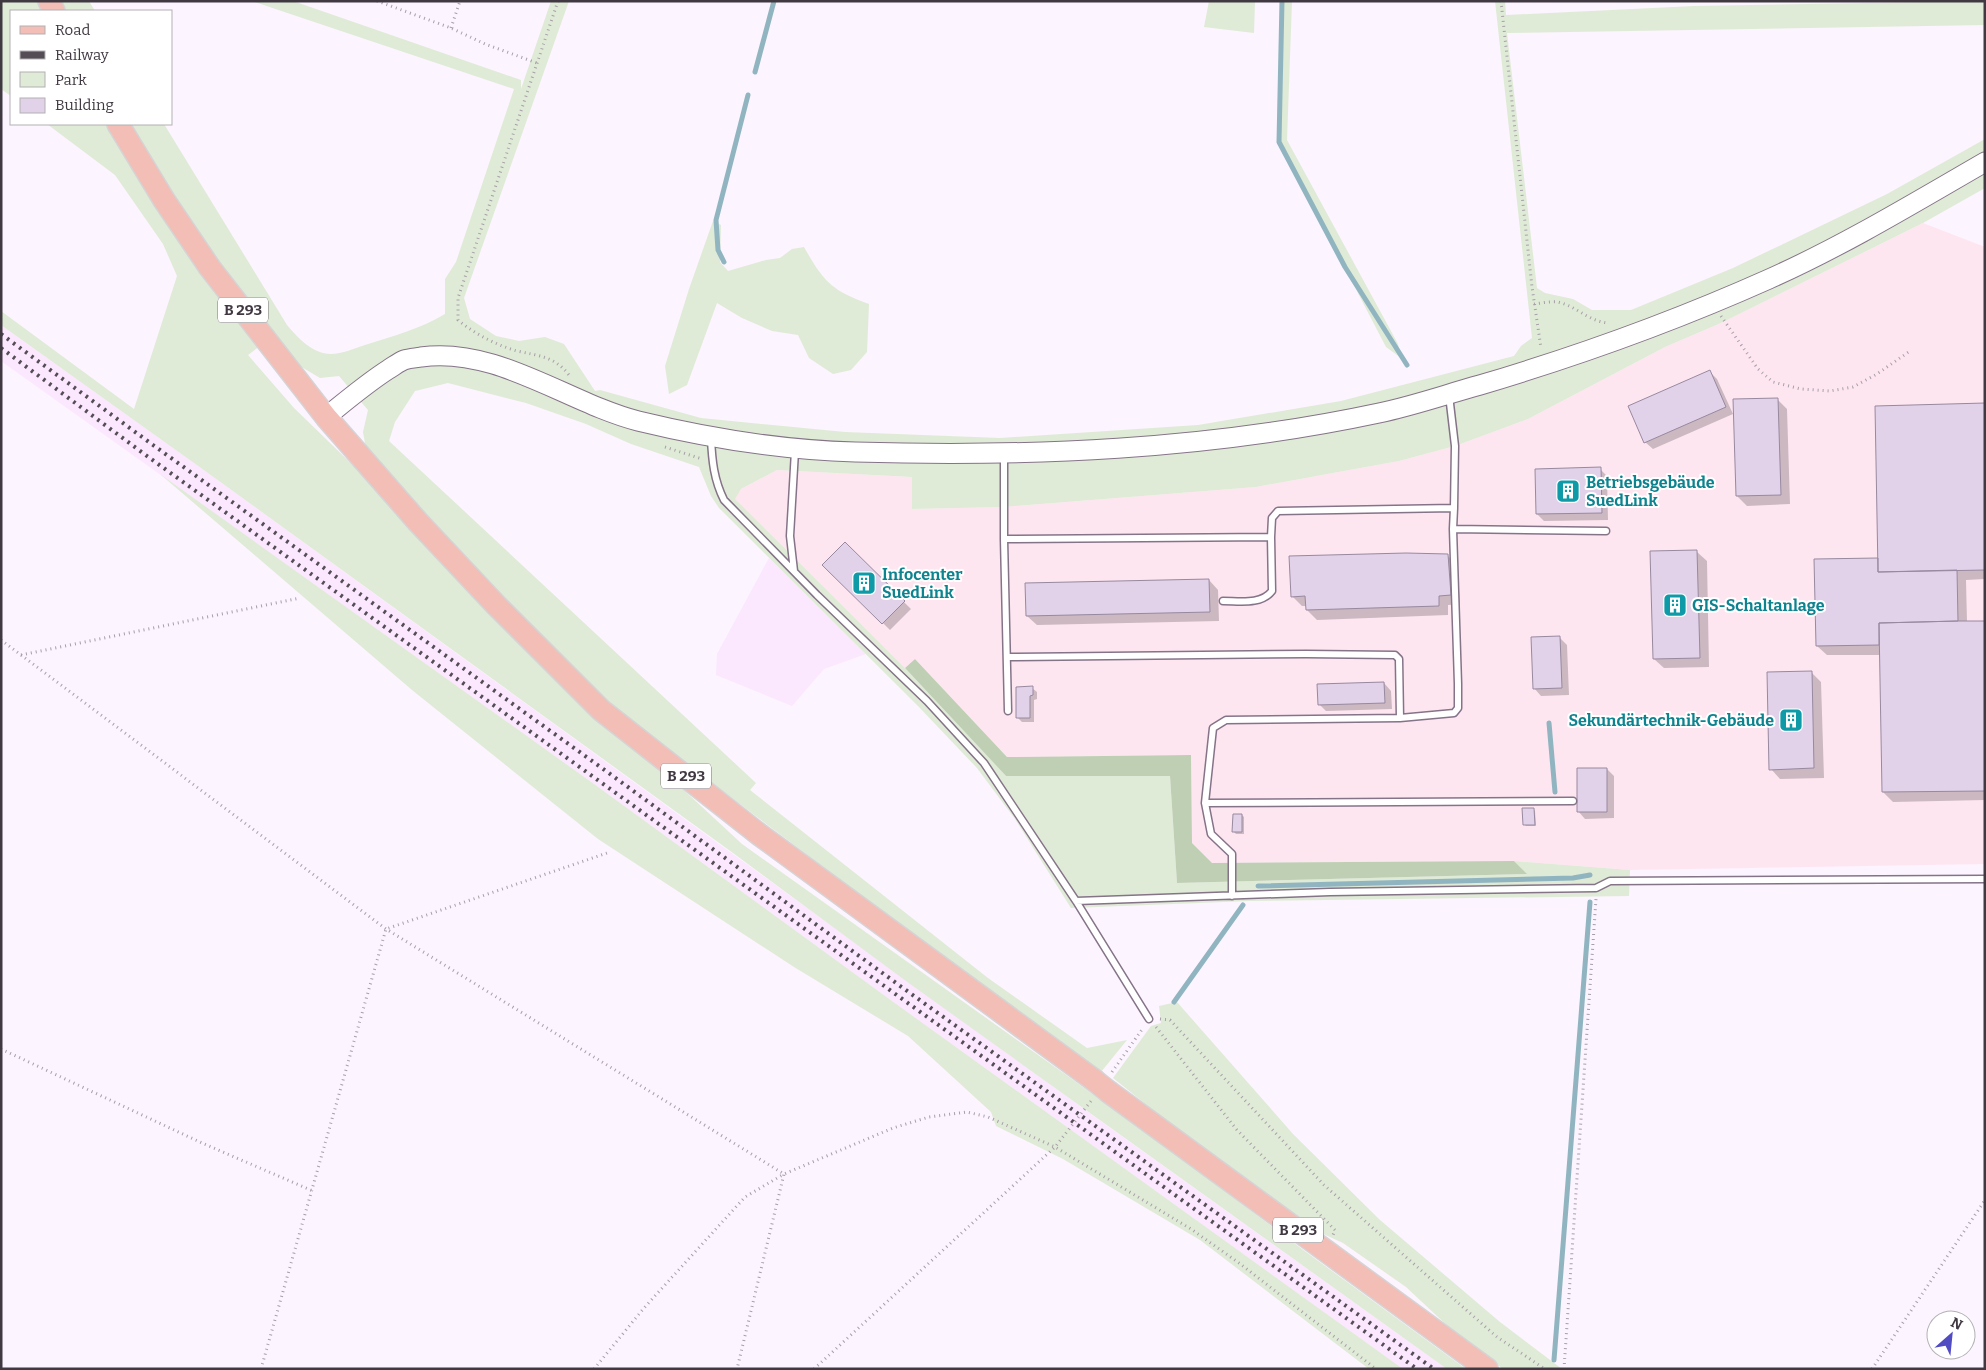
<svg xmlns="http://www.w3.org/2000/svg" width="1986" height="1370" font-family="Bitter,serif">
  <style>
    .built { fill: #fbe7fe }
    .industrial { fill: #fee6f1 }
    .green { fill: #dfebd6 }
    .forest { fill: #bfcfb3 }
    .shadow { fill: #0003 }
    .lines { fill: none; stroke-linecap: round; stroke-linejoin: round }
    .stream { stroke: #91b5c0; stroke-width: 5 }
    .building { fill: #e1d1e9; stroke: #9889a0 }
    .service-casing { stroke: #857388; stroke-width: 9 }
    .secondary-casing { stroke: #857388; stroke-width: 21 }
    .primary-casing { stroke: #d5d3d5; stroke-width: 24 }
    .path { stroke: #a79fa9; stroke-width: 3; stroke-dasharray: 1 4; stroke-linecap: butt }
    .service { stroke: #fff; stroke-width: 6 }
    .secondary { stroke: #fff; stroke-width: 19 }
    .primary { stroke: #f2beb6; stroke-width: 21 }
    .rail { stroke: #554d56; stroke-width: 4; stroke-dasharray: 2.5 5; stroke-linecap: butt }
    .primary-bridge-casing { stroke: #d5d3d5; stroke-width: 24; stroke-linecap: butt }
    .primary-bridge { stroke: #f2beb6; stroke-width: 21 }
    .labels { text-anchor: middle; stroke-width: 4; stroke-linejoin: round; paint-order: stroke }
    .shield { fill: #fff; stroke: #7a747b; stroke-width: 1 }
    .shield-label { font-size: 15px; font-weight: bold; fill: #413942 }
    .culture-label { font-size: 16px; font-weight: bold; fill: #0d838f; stroke: #fff; text-anchor: start }
  </style>
  <rect width="100%" height="100%" fill="#fcf4fe"/>
  <path class="built" d="M1,325L201,468L1106,1125L1447,1369H1403L892,1001L594,784L1,361Z
    M769,558L866,654L824,669L792,706L716,675L717,654Z"/>
  <path class="industrial" d="M1923,223L1985,247V864L1630,870L1514,861L1211,863L1192,843L1191,755L1007,757L915,659L905,668L734,499L741,489L777,470L912,477V509L1003,507L1256,487L1399,461L1455,446L1528,419L1665,347L1721,323Z"/>
  <path class="green" d="M1,1H89L95,11H11V96L1,89Z
    M252,1H293L521,80V89L551,1H569L464,298L470,319L496,336L519,341L545,337L564,344L595,391L600,390L701,418L845,432L1000,438L1198,425L1341,401L1514,356L1521,346L1532,338L1495,1H1505L1506,15L1694,6L1985,1V25L1507,33L1537,288L1545,293L1573,299L1592,310H1631L1733,268L1887,194L1985,139V188L1923,223L1721,323L1665,347L1528,419L1455,446L1399,461L1256,487L1003,507L912,509V477L777,470L741,489L735,499L905,668L1006,776H1170L1177,883L1526,874L1514,861L1630,870L1629,896L1249,901L1071,908L1015,819L977,768L918,706L719,508L711,496L699,467L631,444L586,424L526,403L448,383L415,391L395,422L389,441L756,783L750,790L988,978L1087,1048L1127,1040L1101,1072L933,950L622,715L544,641L432,525L366,449L363,432L368,410L339,376L320,378L300,366L273,336L248,355L294,408L396,507L592,705L742,844L1142,1129L1306,1252L1466,1369H1447L906,981L733,853L201,468L1,325V311L134,409L177,276L163,244L115,175L47,124H164L287,325C298,338 313,354 331,354C342,354 355,348 365,345C393,336 420,329 445,314V279L456,262L514,89Z
    M1209,1H1255L1254,33L1204,27Z
    M1280,1H1292L1287,140L1398,344L1401,358L1386,347L1336,251L1277,143Z
    M713,221L721,225L720,262L728,271L766,260L780,258L792,249L804,247C823,281 832,291 869,304L867,352L851,370L833,374L809,358L798,335L772,331L742,318L717,303L687,385L669,394L665,366L689,289Z
    M160,474L594,784L892,1001L1403,1369H1369L1200,1240L1063,1159L996,1126L991,1112L908,1036L794,967L598,839L412,690Z
    M1177,1002L1293,1134L1380,1220L1500,1322L1562,1369H1503L1453,1331L1406,1287L1343,1243L1319,1232L1197,1145L1113,1078L1151,1026L1161,1023L1159,1006Z"/>
  <path class="forest" d="M915,659L1007,757L1191,755L1192,843L1212,863L1514,861L1527,874L1177,883L1170,776H1006L905,668Z"/>
  <path class="shadow" d="M1710,372L1717,379L1733,414L1653,449L1645,442Z
    M1777,399L1787,409L1790,504L1747,506L1737,496Z
    M1985,405V579L1966,580L1967,622H1985V800L1893,802L1883,792L1881,655H1827L1817,646L1880,560Z
    M1600,469L1607,476L1608,520L1544,521L1537,514Z
    M845,544L911,609L890,630L824,565Z
    M1697,552L1707,561L1709,667L1664,668L1654,659Z
    M1447,555L1457,565L1460,604L1448,605V615L1317,620L1307,610V606H1302L1292,596Z
    M1209,580L1218,590L1219,621L1037,625L1027,616Z
    M1559,637L1567,645L1569,695L1541,696L1534,688Z
    M1811,672L1821,682L1824,778L1780,779L1771,769Z
    M1384,683L1391,691L1392,709L1326,711L1319,704Z
    M1032,688L1037,692V699L1034,700V722H1022L1017,717Z
    M1607,769L1614,776V818L1585,819L1578,811Z
    M1533,809L1535,811L1536,826H1526L1524,824Z
    M1242,815L1244,817V834H1236L1234,832Z"/>
  <g class="lines">
    <path class="stream" d="M1282,1L1279,142L1345,267L1407,365
      M755,72L774,1
      M724,262L718,250L716,220L748,95
      M1549,723L1555,792
      M1258,886L1573,878L1590,875
      M1174,1002L1243,905
      M1554,1360L1590,902"/>
  </g>
  <path class="building" d="M1710,370L1726,407L1644,443L1628,406Z
    M1778,398L1781,495L1736,496L1733,399Z
    M1985,403V570L1878,572L1875,406Z
    M1601,467L1602,513L1536,514L1535,469Z
    M845,542L905,601L882,624L822,565Z
    M1697,550L1700,658L1653,659L1650,551Z
    M1406,553L1448,554L1451,595L1439,596V606L1306,610L1305,596L1291,597L1289,556Z
    M1878,558V572L1957,570L1958,621L1879,623V645L1816,646L1814,559Z
    M1209,579L1210,612L1026,616L1025,583Z
    M1958,621H1985V791L1882,792L1879,623Z
    M1560,636L1562,688L1533,689L1531,637Z
    M1812,671L1814,768L1769,770L1767,672Z
    M1384,682L1385,703L1318,705L1317,684Z
    M1033,686V695L1030,696V718H1016V687Z
    M1577,768H1607V812H1577Z
    M1522,808H1534L1535,825H1523Z
    M1233,814H1242V832H1232Z"/>
  <g class="lines">
    <g class="service-casing">
      <path id="service" d="M1449,395L1455,446L1454,508
        M711,438C712,461 714,480 724,500L817,595L927,701L984,763L1076,901L1149,1019
        M1004,456V539
        M1453,529L1458,684V708L1454,713L1400,718L1226,720L1213,728L1205,803L1573,801
        M794,571L790,536L795,451
        M1223,601C1240,601 1261,605 1272,591L1271,537
        M1008,657L1306,654L1395,655L1399,659L1400,718
        M1008,711L1004,539L1271,537L1272,518L1278,511L1454,508L1453,529L1606,531
        M1205,803L1211,834L1232,854V896
        M1076,901L1330,892L1596,888L1610,881L1985,879"/>
    </g>
    <g class="secondary-casing">
      <path id="secondary" d="M326,417C347,400 367,383 389,369C394,366 399,362 404,360C410,358 416,358 421,357C496,346 568,403 638,421C708,438 782,450 855,452C1030,457 1206,450 1379,413C1413,406 1447,394 1480,385C1578,356 1675,321 1769,279C1843,246 1914,203 1985,162"/>
    </g>
    <g class="primary-casing">
      <path id="primary" d="M49,1L54,11
        M118,124L164,200L210,268L326,417L418,522L495,604L601,710L760,835L1094,1080
        M1109,1092L1487,1369"/>
    </g>
    <path class="path" d="M377,1L451,28L485,44L537,63
      M558,1L458,298V320C475,334 496,345 517,351C539,356 554,356 569,375
      M1501,1L1532,287L1541,348
      M451,28L460,1
      M1534,304C1542,303 1551,301 1558,302C1576,306 1588,321 1608,323
      M1721,316L1758,369L1773,382L1801,389L1830,391L1853,387L1877,374L1910,351
      M665,447L702,459
      M1,640L386,929L784,1174L893,1128L929,1117L967,1112L988,1117L1055,1147L1191,1229L1239,1263L1376,1369
      M21,655L300,598
      M1160,1019L1170,1020L1324,1185L1497,1337L1545,1369
      M1156,1027L1237,1130L1335,1230L1333,1235
      M1,1049L202,1143L313,1191
      M1112,1072L1143,1028
      M261,1369L386,929L610,852
      M594,1369L644,1308L745,1197L784,1174L737,1369
      M814,1369L1055,1147L1091,1101
      M1564,1369L1596,899
      M1872,1369L1985,1200"/>
    <use href="#service" class="service"/>
    <use href="#secondary" class="secondary"/>
    <use href="#primary" class="primary"/>
    <path class="rail" d="M1,334L153,445L606,771L903,988L1434,1369
      M1,348L147,456L1417,1369"/>
    <g class="primary-bridge-casing">
      <path id="primary-bridge" d="M1094,1080L1109,1092"/>
    </g>
    <use href="#primary-bridge" class="primary-bridge"/>
  </g>
  <defs>
    <g id="building-square" transform="scale(1.25)"><rect x="-9" y="-9" width="18" height="18" rx="4" fill="#0f9aa8" stroke="#fff"/><path d="M-4-6H4V6H1V3H-1V6H-4ZM-2.5-4.3h1.7v1.8h-1.7ZM.8-4.3h1.7v1.8H.8ZM-2.5-1h1.7V.8h-1.7ZM.8-1h1.7V.8H.8Z" fill="#fff"/></g>
  </defs>
  <g fill-rule="evenodd">
    <use href="#building-square" x="1568" y="491"/>
    <use href="#building-square" x="864" y="583"/>
    <use href="#building-square" x="1675" y="605"/>
    <use href="#building-square" x="1791" y="720"/>
  </g>
  <g class="labels">
    <g class="shield">
      <rect x="218" y="297.5" width="50" height="25" rx="4"/>
      <rect x="661" y="763.5" width="50" height="25" rx="4"/>
      <rect x="1273" y="1217.5" width="50" height="25" rx="4"/>
    </g>
    <g class="shield-label">
      <text x="243" y="315">B 293</text>
      <text x="686" y="781">B 293</text>
      <text x="1298" y="1235">B 293</text>
    </g>
    <g class="culture-label">
      <text x="1586" y="488">Betriebsgebäude<tspan x="1586" dy="18">SuedLink</tspan></text>
      <text x="882" y="580">Infocenter<tspan x="882" dy="18">SuedLink</tspan></text>
      <text x="1692" y="611">GIS-Schaltanlage</text>
      <text x="1774" y="726" text-anchor="end">Sekundärtechnik-Gebäude</text>
    </g>
  </g>
  <rect width="1986" height="1370" fill="none" stroke="#413942" stroke-width="5"/>
  <rect x="10" y="10" width="162" height="115" fill="#ffffff" stroke="#b3b0b3"/>
  <rect x="20" y="26" width="25" height="8" fill="#f2beb6" stroke="#b3b0b3"/>
  <text x="55" y="35" font-size="15" fill="#413942">Road</text>
  <rect x="20" y="51" width="25" height="8" fill="#554d56" stroke="#b3b0b3"/>
  <text x="55" y="60" font-size="15" fill="#413942">Railway</text>
  <rect x="20" y="72" width="25" height="15" fill="#dfebd6" stroke="#b3b0b3"/>
  <text x="55" y="85" font-size="15" fill="#413942">Park</text>
  <rect x="20" y="98" width="25" height="15" fill="#e1d1e9" stroke="#b3b0b3"/>
  <text x="55" y="110" font-size="15" fill="#413942">Building</text>
  <g transform="translate(1951 1335) rotate(27)"><circle r="24" fill="#ffffff" stroke="#b3b0b3"/>
  <path d="M0-4L9 19L0 12L-9 19Z" fill="#524cc3"/>
  <text y="-8" font-size="14" font-weight="bold" text-anchor="middle" fill="#413942">N</text>
  </g>
</svg>
